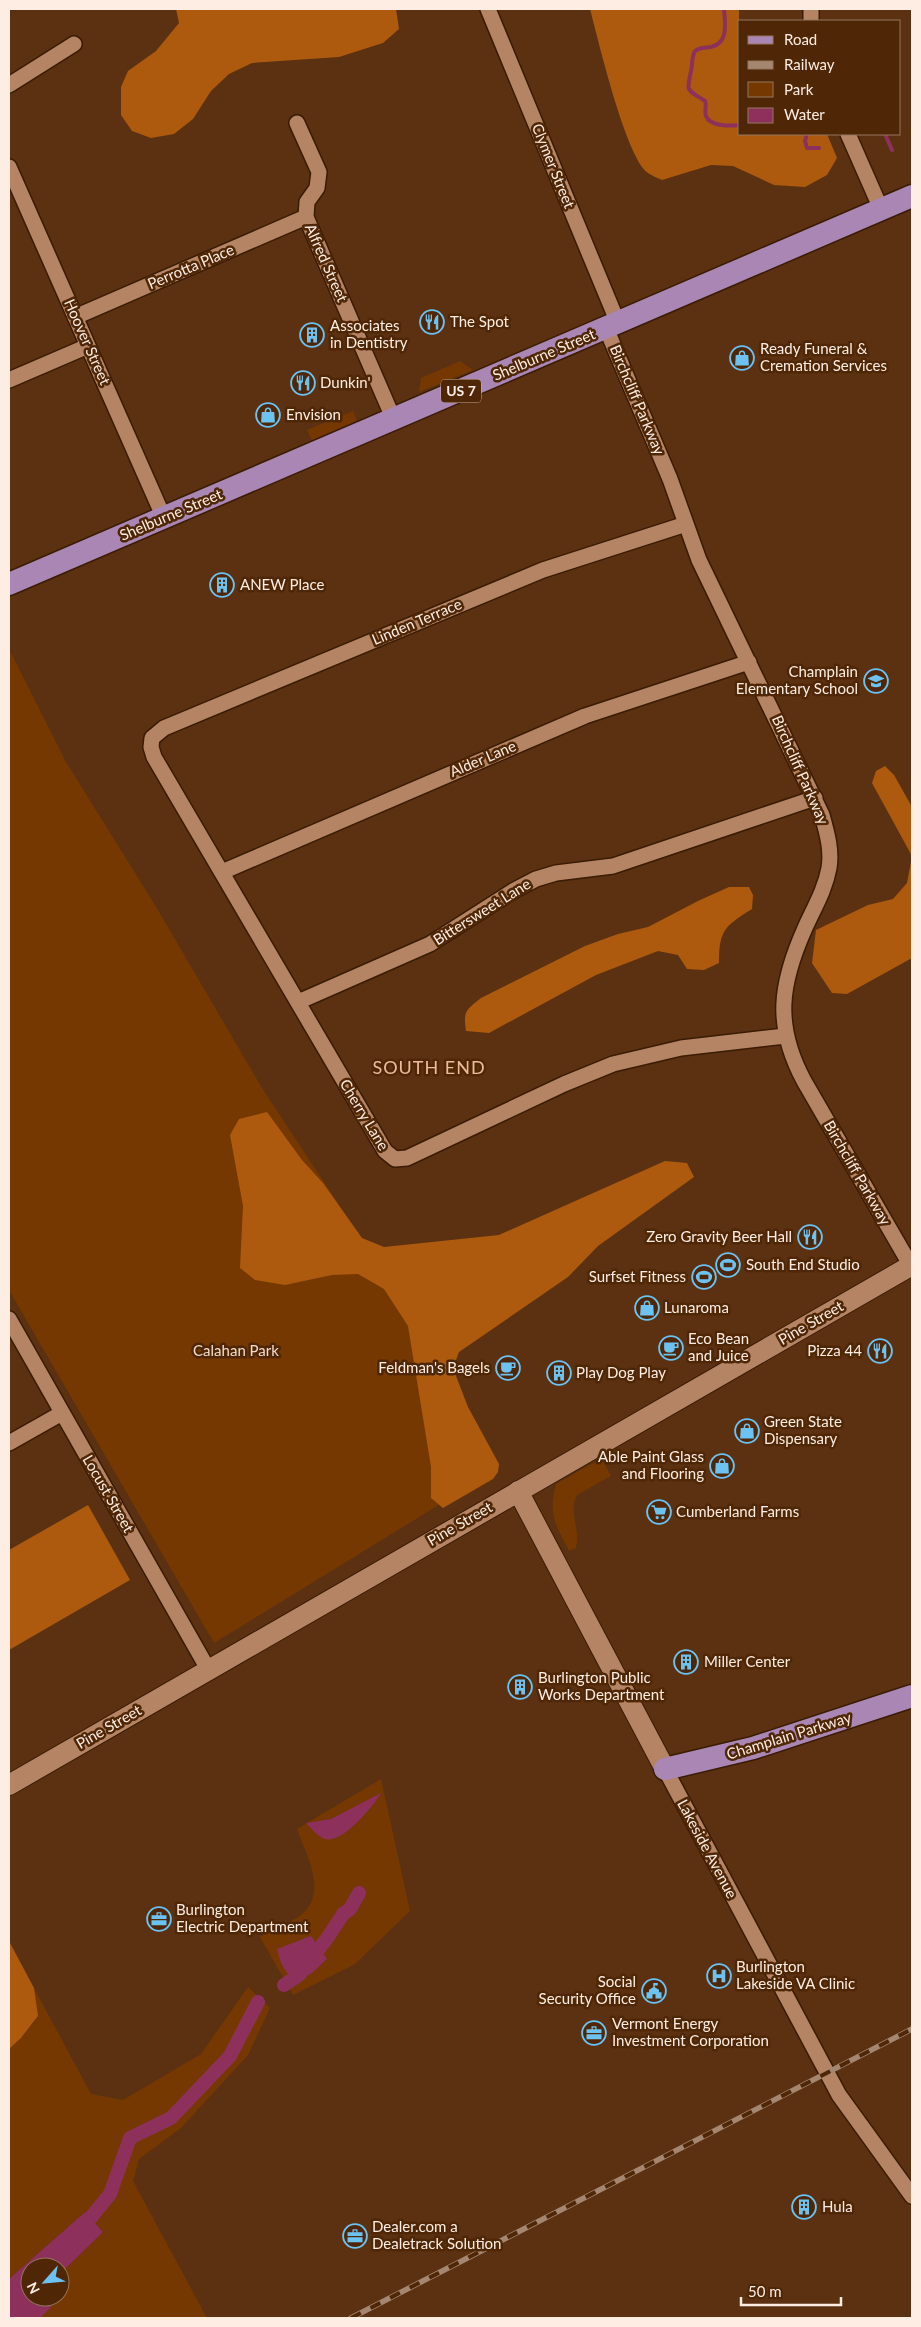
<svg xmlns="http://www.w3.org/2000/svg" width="921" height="2327" font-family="Lato,sans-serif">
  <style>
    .green { fill: #743800 }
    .forest { fill: #ad5a0f }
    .water { fill: #8d315c }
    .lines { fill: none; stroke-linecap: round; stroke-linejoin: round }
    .stream { stroke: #8d315c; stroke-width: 4 }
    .canal { stroke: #8d315c; stroke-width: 14 }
    .minor-casing { stroke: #3a1b04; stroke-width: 18 }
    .secondary-casing { stroke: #3a1b04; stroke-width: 22 }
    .primary-casing { stroke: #3a1b04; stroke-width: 25 }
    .minor { stroke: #b48464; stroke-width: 15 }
    .secondary { stroke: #b48464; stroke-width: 20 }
    .primary { stroke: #a986b4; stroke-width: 22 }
    .rail-casing { stroke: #a48671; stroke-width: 5.5 }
    .rail { stroke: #4f2706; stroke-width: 4; stroke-dasharray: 11; stroke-linecap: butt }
    .labels { text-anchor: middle; stroke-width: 5; stroke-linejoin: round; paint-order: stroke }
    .shield { fill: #4f2706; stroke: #c9b2a1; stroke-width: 1 }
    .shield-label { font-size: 14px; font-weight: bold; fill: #fdede3 }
    .street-label { font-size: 15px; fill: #fdede3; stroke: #4f2706 }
    .poi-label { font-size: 15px; fill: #fdede3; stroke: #4f2706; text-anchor: start }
    .park-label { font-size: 15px; fill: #f2dbcc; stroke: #4f2706 }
    .quarter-label { font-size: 18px; letter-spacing: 1px; fill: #eebb9a; stroke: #4f2706 }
  </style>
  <rect width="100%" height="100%" fill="#5b3112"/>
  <path class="green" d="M460,361L473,370L419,392L421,378Z
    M353,411L357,421L312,441L307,430Z
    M9,649L66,762L155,905L262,1088L380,1267L486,1476L214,1643L9,1290Z
    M597,1461H603L611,1476L577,1495C568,1513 581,1529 576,1548L569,1551C555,1523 548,1516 556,1484Z
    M381,1779L410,1911L355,1964L293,1995L260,1937C272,1930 286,1925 298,1917C330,1895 307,1857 297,1829Z
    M248,1987L270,2008L248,2055L181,2128L139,2159L133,2181L207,2318H40L57,2301L56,2297H60V2274L103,2232L85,2212L9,2279V2049L21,2038L37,2018L34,1988L91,2094L123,2100L201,2054Z"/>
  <path class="forest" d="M176,9H396L399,29L383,43L339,57L252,63L229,74L211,91L193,119L174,134L151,138L132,131L121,115V87L128,71L156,51L179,23Z
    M590,9H739L740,134H827L837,158L827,175L805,187L774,185L733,166L711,165L662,180C658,178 652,176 648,173C626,158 598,39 590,9Z
    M885,766L894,775L912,807V958L847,994L832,993L812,963L816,930L868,905L893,899L907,883L912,856L872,783L876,771Z
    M729,887H749L753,895L752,909C725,926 719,930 719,963L704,970L687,969L678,955L658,951L596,975L489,1033L466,1031C463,1011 466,1010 481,998L585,946L618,934L648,927L698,901Z
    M267,1112L302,1160L323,1183L362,1238L384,1247L499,1235L665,1161L687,1163L694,1177L598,1246L568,1277L459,1352L453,1368L468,1407L499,1464L498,1472L493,1479L443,1508L431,1498V1467L408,1326L384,1289L358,1274L332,1275L285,1285L255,1280L240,1268L243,1206L230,1135L239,1119Z
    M88,1505L130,1580L9,1650V1550Z
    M9,1941L34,1988L38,2016L21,2038L9,2049Z"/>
  <path class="water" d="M381,1793C372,1808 342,1844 325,1839C318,1837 311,1828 306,1823L331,1819Z
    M311,1936L327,1959L312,1973L296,1981L293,1974L287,1973L281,1963L277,1949Z
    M85,2212L103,2232L60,2274V2267H30V2297H56L57,2301L40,2318H9V2279Z"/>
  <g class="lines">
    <path class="stream" d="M724,9C725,23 729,43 711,47C705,48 700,47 695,51C691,58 693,64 691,71C686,93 687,89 705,101C707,106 704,111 706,116C710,127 731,126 740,125
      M807,134L805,141L807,148H819
      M885,134L892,150"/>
    <path class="canal" d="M284,1985L299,1975L328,1937L343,1914L350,1909L359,1893
      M80,2231L110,2194L130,2138L171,2118L230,2056L258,2002"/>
    <g class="minor-casing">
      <path id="minor" d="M488,9L618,323
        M811,21V9
        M9,85L74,44
        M297,123L319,172L317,188L307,202L306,217L394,420
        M848,134L881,209
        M9,167L164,518
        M75,317L306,217
        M606,328L670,479L699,560L822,815C827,833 832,850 829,868C825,890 814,908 805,928C780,984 774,1025 804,1081L911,1266
        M9,380L88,346
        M686,524L543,570L164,728L152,738L151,747L154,757L385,1151L395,1159L407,1158L564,1084L613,1064L681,1048L785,1036
        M222,872L585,716L749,662
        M298,1002L430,944L513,891L536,879L556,873L613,866L815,798
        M9,1319L208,1669
        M9,1443L62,1413
        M665,1769L839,2095L912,2196"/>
    </g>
    <g class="secondary-casing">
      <path id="secondary" d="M518,1491L665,1769
        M9,1785L912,1265"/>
    </g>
    <g class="primary-casing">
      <path id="primary" d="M9,584L912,196
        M665,1769L753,1748L912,1696"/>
    </g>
    <use href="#minor" class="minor"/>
    <use href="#secondary" class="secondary"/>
    <use href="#primary" class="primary"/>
    <g class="rail-casing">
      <path id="rail" d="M351,2318L912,2029"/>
    </g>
    <use href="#rail" class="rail"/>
  </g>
  <defs>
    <g id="restaurant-ring" transform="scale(1.25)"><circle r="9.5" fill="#4f2706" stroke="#6cc3f2" stroke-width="1.5"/><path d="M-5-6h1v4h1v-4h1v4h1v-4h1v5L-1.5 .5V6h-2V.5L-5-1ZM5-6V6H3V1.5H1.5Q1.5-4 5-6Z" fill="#6cc3f2"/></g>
    <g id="building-ring" transform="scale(1.25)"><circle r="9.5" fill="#4f2706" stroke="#6cc3f2" stroke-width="1.5"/><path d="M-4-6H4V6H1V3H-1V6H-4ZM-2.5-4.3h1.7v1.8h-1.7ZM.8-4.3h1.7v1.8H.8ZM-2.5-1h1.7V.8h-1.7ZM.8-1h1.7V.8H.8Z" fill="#6cc3f2"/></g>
    <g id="shop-ring" transform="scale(1.25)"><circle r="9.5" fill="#4f2706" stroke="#6cc3f2" stroke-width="1.5"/><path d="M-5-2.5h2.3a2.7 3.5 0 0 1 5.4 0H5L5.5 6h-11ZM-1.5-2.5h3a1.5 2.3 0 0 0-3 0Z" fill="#6cc3f2"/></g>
    <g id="school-ring" transform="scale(1.25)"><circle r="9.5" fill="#4f2706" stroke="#6cc3f2" stroke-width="1.5"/><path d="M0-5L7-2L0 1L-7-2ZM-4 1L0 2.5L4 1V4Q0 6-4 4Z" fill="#6cc3f2"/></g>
    <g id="stadium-ring" transform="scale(1.25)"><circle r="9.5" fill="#4f2706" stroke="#6cc3f2" stroke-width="1.5"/><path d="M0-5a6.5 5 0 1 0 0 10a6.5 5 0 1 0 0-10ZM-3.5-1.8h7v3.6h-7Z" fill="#6cc3f2"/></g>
    <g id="cafe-ring" transform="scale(1.25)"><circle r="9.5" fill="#4f2706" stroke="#6cc3f2" stroke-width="1.5"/><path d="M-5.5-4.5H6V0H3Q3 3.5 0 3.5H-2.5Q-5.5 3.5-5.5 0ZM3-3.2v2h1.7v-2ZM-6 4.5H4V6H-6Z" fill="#6cc3f2"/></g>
    <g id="supermarket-ring" transform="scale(1.25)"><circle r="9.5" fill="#4f2706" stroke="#6cc3f2" stroke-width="1.5"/><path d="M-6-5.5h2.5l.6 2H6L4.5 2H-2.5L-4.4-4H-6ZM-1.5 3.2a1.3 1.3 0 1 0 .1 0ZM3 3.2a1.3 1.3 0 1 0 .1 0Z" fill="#6cc3f2"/></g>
    <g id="office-ring" transform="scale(1.25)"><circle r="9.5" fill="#4f2706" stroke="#6cc3f2" stroke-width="1.5"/><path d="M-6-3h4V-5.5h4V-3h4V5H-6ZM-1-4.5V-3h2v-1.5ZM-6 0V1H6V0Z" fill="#6cc3f2"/></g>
    <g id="hospital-ring" transform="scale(1.25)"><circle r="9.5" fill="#4f2706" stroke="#6cc3f2" stroke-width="1.5"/><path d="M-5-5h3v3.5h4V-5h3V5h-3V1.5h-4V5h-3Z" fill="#6cc3f2"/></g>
    <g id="civic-ring" transform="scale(1.25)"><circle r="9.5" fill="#4f2706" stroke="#6cc3f2" stroke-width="1.5"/><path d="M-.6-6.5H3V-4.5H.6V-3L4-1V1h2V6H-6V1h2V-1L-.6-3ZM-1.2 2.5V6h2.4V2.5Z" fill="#6cc3f2"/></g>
  </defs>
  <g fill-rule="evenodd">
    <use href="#restaurant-ring" x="432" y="322"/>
    <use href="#building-ring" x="312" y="335"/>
    <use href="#shop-ring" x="742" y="358"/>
    <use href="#restaurant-ring" x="303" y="383"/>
    <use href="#shop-ring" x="268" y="415"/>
    <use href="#building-ring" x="222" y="585"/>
    <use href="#school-ring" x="876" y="681"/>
    <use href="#restaurant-ring" x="810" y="1237"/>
    <use href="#stadium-ring" x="728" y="1265"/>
    <use href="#stadium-ring" x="704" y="1277"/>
    <use href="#shop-ring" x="647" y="1308"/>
    <use href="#cafe-ring" x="671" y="1348"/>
    <use href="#restaurant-ring" x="880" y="1351"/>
    <use href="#cafe-ring" x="508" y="1368"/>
    <use href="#building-ring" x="559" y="1373"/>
    <use href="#shop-ring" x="747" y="1431"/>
    <use href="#shop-ring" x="722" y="1466"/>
    <use href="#supermarket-ring" x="659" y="1512"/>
    <use href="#building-ring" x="686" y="1662"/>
    <use href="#building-ring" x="520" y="1687"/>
    <use href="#office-ring" x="159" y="1919"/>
    <use href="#hospital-ring" x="719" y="1976"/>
    <use href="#civic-ring" x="654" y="1991"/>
    <use href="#office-ring" x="594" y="2033"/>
    <use href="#building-ring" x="804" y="2207"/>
    <use href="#office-ring" x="355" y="2236"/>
  </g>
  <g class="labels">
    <rect class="shield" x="441" y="379.5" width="40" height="23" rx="4"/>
    <g class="shield-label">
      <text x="461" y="396">US 7</text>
    </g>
    <g class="street-label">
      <text transform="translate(553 166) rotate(68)" y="5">Clymer Street</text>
      <text transform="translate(326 263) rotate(66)" y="5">Alfred Street</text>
      <text transform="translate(191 267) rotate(-23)" y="5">Perrotta Place</text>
      <text transform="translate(87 342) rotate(66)" y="5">Hoover Street</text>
      <text transform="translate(544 355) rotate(-23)" y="5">Shelburne Street</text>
      <text transform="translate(637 400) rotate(67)" y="5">Birchcliff Parkway</text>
      <text transform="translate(171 515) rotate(-23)" y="5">Shelburne Street</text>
      <text transform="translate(417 622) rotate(-23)" y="5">Linden Terrace</text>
      <text transform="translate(483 759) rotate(-23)" y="5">Alder Lane</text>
      <text transform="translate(800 770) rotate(66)" y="5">Birchcliff Parkway</text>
      <text transform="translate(482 912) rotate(-32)" y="5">Bittersweet Lane</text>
      <text transform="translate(364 1115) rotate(59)" y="5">Cherry Lane</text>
      <text transform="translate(857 1173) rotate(60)" y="5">Birchcliff Parkway</text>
      <text transform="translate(811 1323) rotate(-30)" y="5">Pine Street</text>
      <text transform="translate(108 1494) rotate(60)" y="5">Locust Street</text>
      <text transform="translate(460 1524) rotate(-30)" y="5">Pine Street</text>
      <text transform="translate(109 1727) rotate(-30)" y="5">Pine Street</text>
      <text transform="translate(789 1736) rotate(-17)" y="5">Champlain Parkway</text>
      <text transform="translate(707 1849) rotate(62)" y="5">Lakeside Avenue</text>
    </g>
    <g class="poi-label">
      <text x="450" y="327">The Spot</text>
      <text x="330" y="331">Associates<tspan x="330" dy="17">in Dentistry</tspan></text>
      <text x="760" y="354">Ready Funeral &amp;<tspan x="760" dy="17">Cremation Services</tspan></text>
      <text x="320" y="388">Dunkin'</text>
      <text x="286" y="420">Envision</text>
      <text x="240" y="590">ANEW Place</text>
      <text x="858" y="677" text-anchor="end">Champlain<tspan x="858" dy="17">Elementary School</tspan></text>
      <text x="792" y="1242" text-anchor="end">Zero Gravity Beer Hall</text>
      <text x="746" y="1270">South End Studio</text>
      <text x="686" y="1282" text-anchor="end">Surfset Fitness</text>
      <text x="664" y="1313">Lunaroma</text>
      <text x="688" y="1344">Eco Bean<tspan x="688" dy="17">and Juice</tspan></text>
      <text x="862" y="1356" text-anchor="end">Pizza 44</text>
      <text x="490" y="1373" text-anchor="end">Feldman's Bagels</text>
      <text x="576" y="1378">Play Dog Play</text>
      <text x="764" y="1427">Green State<tspan x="764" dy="17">Dispensary</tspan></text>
      <text x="704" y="1462" text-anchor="end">Able Paint Glass<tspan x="704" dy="17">and Flooring</tspan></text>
      <text x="676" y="1517">Cumberland Farms</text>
      <text x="704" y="1667">Miller Center</text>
      <text x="538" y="1683">Burlington Public<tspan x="538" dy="17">Works Department</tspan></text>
      <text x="176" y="1915">Burlington<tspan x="176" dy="17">Electric Department</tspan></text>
      <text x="736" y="1972">Burlington<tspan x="736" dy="17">Lakeside VA Clinic</tspan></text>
      <text x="636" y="1987" text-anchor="end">Social<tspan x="636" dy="17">Security Office</tspan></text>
      <text x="612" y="2029">Vermont Energy<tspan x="612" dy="17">Investment Corporation</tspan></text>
      <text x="822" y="2212">Hula</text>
      <text x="372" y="2232">Dealer.com a<tspan x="372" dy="17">Dealetrack Solution</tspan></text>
    </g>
    <g class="park-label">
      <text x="236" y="1356">Calahan Park</text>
    </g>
    <g class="quarter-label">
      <text x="429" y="1074">SOUTH END</text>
    </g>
  </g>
  <rect width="921" height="2327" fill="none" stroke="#fdede3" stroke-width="20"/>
  <rect x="738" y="20" width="162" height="115" fill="#4f2706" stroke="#95765e"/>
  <rect x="748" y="36" width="25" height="8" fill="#a986b4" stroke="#95765e"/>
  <text x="784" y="45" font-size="15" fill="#fdede3">Road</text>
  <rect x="748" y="61" width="25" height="8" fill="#a48671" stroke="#95765e"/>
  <text x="784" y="70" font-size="15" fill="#fdede3">Railway</text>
  <rect x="748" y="82" width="25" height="15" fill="#743800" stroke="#95765e"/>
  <text x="784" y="95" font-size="15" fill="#fdede3">Park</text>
  <rect x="748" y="108" width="25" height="15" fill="#8d315c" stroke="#95765e"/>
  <text x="784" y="120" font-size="15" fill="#fdede3">Water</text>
  <g transform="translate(45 2282) rotate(243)"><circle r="24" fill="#4f2706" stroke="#95765e"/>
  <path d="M0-4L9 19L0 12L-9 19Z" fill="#6cc3f2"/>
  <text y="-8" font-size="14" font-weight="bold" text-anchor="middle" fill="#fdede3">N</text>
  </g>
  <path d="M741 2297v8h100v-8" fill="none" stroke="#fdede3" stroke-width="2.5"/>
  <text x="748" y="2297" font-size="15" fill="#fdede3" stroke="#4f2706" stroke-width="4" paint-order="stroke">50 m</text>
</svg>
